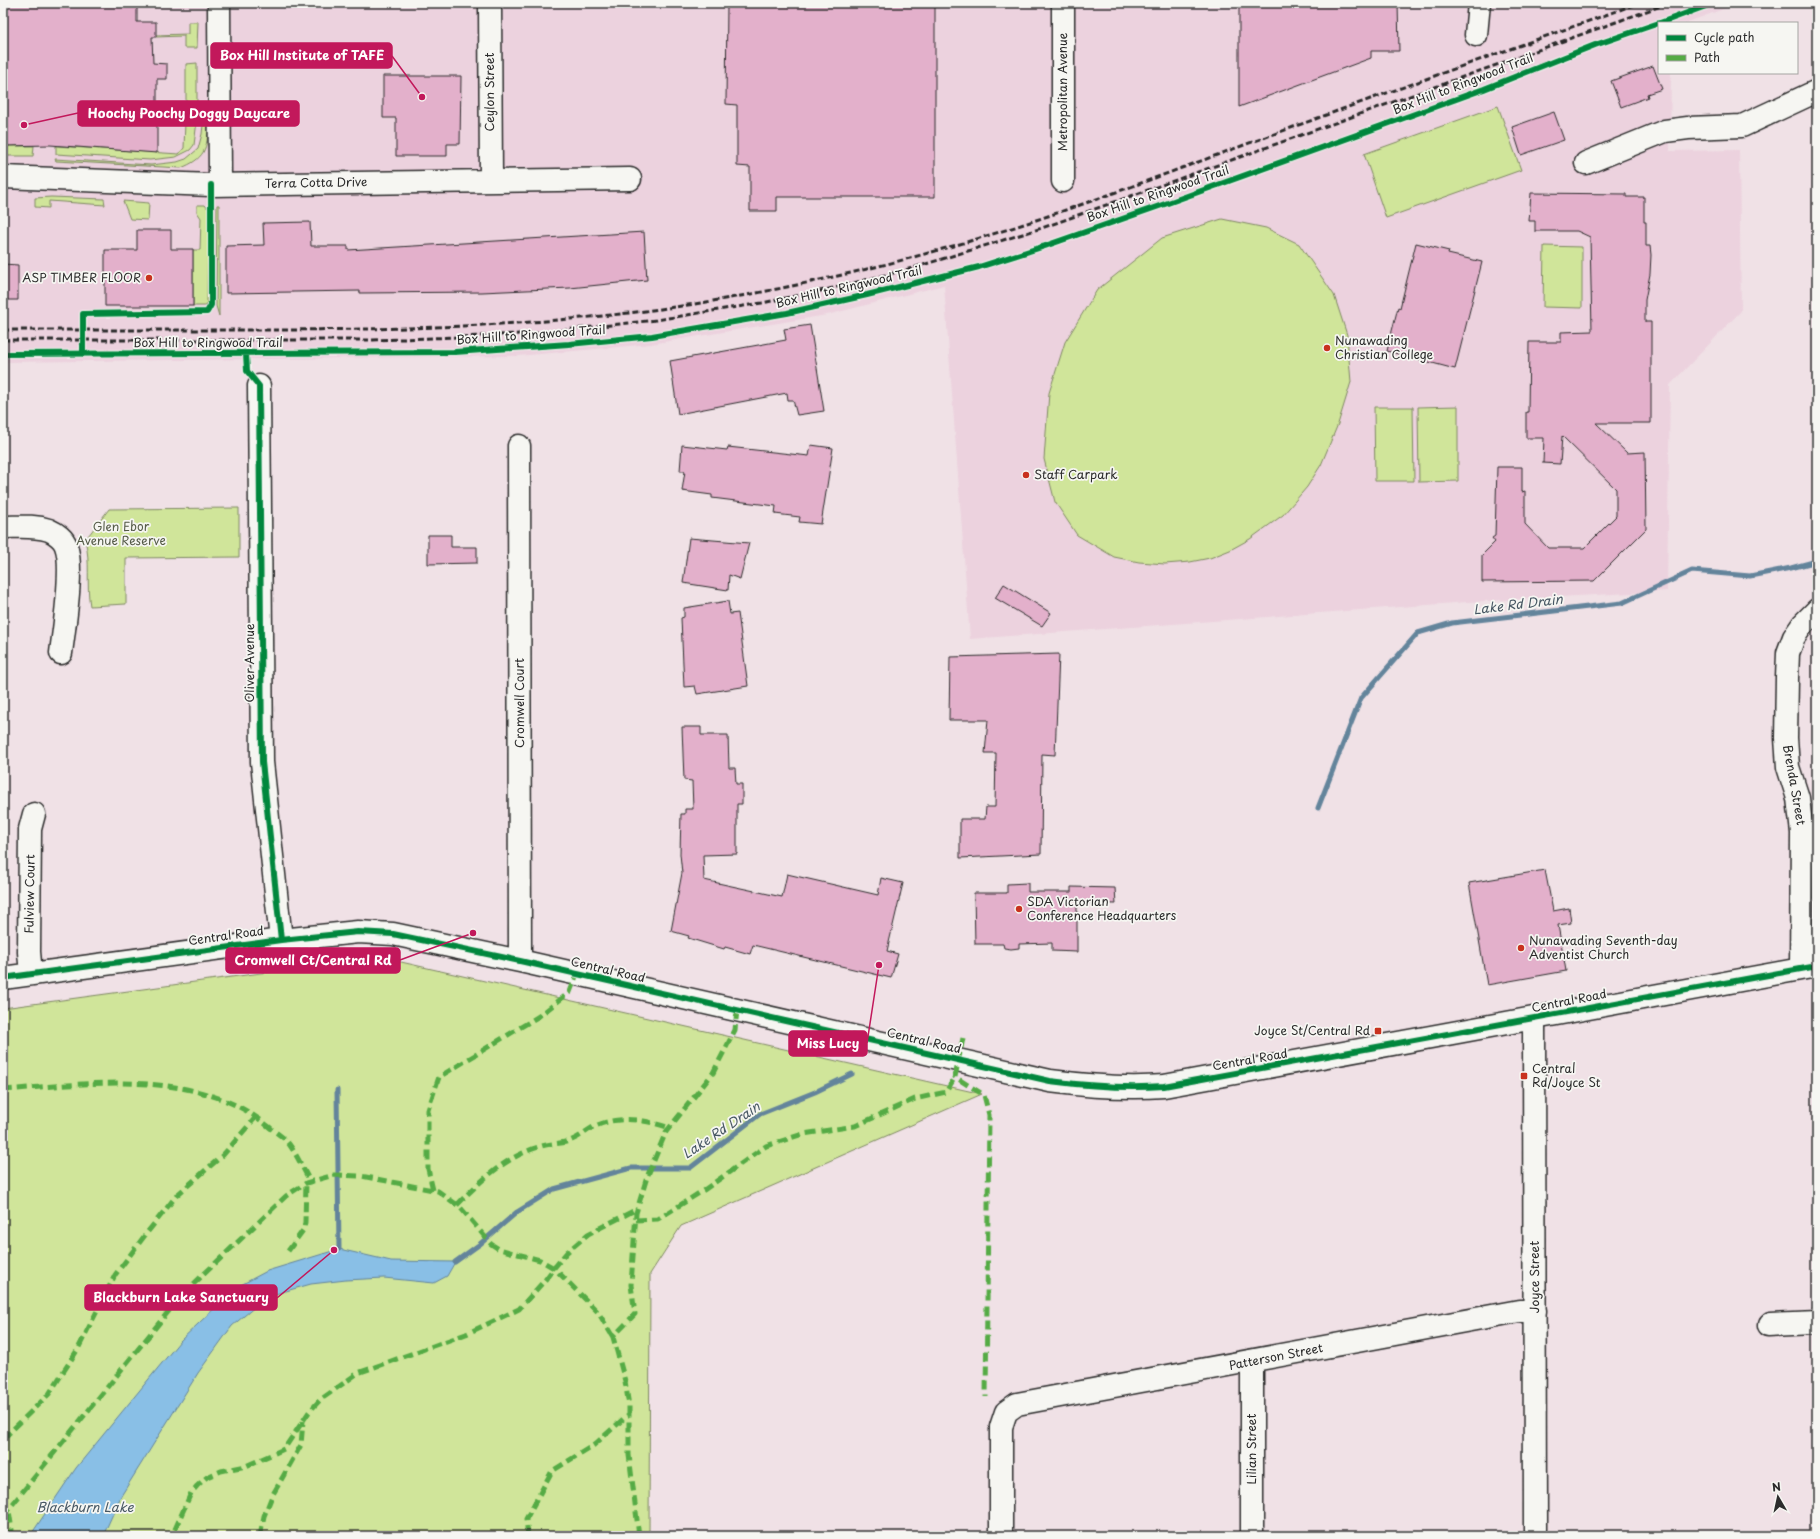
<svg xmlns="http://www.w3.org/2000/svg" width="1820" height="1539" font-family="'Playpen Sans',sans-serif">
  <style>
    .built { fill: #ecd2de }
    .green { fill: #d0e59a; stroke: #7e8862 }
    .water { fill: #89bfe6; stroke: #63849b }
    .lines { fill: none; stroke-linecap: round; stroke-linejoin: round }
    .stream { stroke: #63849b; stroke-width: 5 }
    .building { fill: #e3b0cb; stroke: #2b2b2b }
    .minor-casing { stroke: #2b2b2b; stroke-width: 25 }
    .minor { stroke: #f6f6f2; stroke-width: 22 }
    .rail { stroke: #2b2b2b; stroke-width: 3; stroke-dasharray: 6 3; stroke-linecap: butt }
    .quiet { stroke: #54ab44; stroke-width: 5; stroke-dasharray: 10 5; stroke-linecap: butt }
    .cycleway-casing { stroke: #f6f6f2; stroke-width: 8 }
    .cycleway { stroke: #00873e; stroke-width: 6 }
    .poi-dot { fill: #c8321e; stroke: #f6f6f2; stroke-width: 1.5 }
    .labels { text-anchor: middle; stroke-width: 3.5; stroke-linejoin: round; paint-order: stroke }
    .street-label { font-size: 12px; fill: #2b2b2b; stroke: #f6f6f2 }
    .poi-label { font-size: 12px; fill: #2b2b2b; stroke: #f6f6f2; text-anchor: start }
    .park-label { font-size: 12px; fill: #545a47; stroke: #f6f6f2 }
    .water-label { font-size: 13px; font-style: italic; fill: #475763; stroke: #f6f6f2 }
    .leader { fill: none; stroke: #c2185b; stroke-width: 1.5 }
    .callout-dot { fill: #c2185b; stroke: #f6f6f2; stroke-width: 1.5 }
    .callout { fill: #c2185b; stroke: #c2185b; stroke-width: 1.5 }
    .callout-label { font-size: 13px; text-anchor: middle; font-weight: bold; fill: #fff }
  </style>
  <rect width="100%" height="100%" fill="#f0e1e6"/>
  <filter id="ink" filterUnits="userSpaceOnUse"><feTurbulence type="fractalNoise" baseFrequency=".025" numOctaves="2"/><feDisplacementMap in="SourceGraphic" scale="8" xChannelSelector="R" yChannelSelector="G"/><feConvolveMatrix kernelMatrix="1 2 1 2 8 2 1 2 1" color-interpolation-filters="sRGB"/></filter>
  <g filter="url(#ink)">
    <path class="built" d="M3,3H1740L1685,23H1659V73H1671L1670,151L1739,150L1741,311L1670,385L1667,591L1468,602L970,639L944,285L827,315L651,344L518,356L3,362Z"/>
    <path class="green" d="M188,22H198L197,48H184V36L156,37V35L188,34Z
      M197,63V105H186V64Z
      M1498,106L1521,170L1386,218L1364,154Z
      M197,121L194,145L190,150L176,157L150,160L56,154V146L179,154L184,148L185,122Z
      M203,125H208C208,149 204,159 181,168L56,161L55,159L151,165L177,162L186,159L198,149L202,134Z
      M3,146H34L33,156H3Z
      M51,197L104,199L105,205L49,201V208L35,207V198Z
      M123,201L149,203L148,220L130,219Z
      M197,205H205L208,209L207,303L206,306H193V250H200L201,218L197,212Z
      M217,205H219V316L216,306Z
      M1222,219L1266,228L1299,244L1334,295L1347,335L1351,382L1338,424L1321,465L1307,487L1283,515L1250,539L1230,550L1210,558L1190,562L1165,564L1139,562L1114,557L1077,535L1055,502L1044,459L1049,393L1065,342L1097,290L1162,238Z
      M1544,246L1582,247V308L1543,307Z
      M1458,406V481L1419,482L1418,407Z
      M1374,407H1413L1414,481H1375Z
      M239,508V557L126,558V604L90,606C86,584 91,561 85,540L109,509Z
      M379,957L982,1094L681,1226L650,1274L649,1536H3V1008Z"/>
    <path class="water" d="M339,1249L391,1261L455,1262L447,1276L434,1283L384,1278L346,1280L311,1284L268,1296L232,1326L198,1373L121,1496L103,1536H30L76,1468L180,1341L237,1287L267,1271Z"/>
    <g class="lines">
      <path class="stream" d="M1318,808L1361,698L1418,633L1452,623L1622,603L1692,571L1750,576L1791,568L1817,561
        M337,1090L339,1249
        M455,1262L480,1244L517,1212L554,1189L631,1168H690L760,1114L815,1092L852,1074"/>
    </g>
    <path class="building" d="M3,3H137V22H156V37H152L153,63L167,64V79H157V153L50,145L3,146Z
      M935,3V197H777V211H750V167L737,166V105L726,104L727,4Z
      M1239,3H1398L1399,51H1371V58L1239,107Z
      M1653,66L1662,89L1647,94L1648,97L1621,107L1611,81Z
      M383,76H461L460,144H447V156H396V118H383Z
      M1554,112L1564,140L1521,155L1512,127Z
      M1531,193L1626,194V197H1644V222H1646V246H1650L1651,255L1650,274L1645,300V322H1651V423H1596L1627,453L1645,452L1646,529L1594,581L1482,582V555L1495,542L1492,538L1495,536L1497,467H1522V492L1525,491V524L1548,548H1584L1616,516V489L1562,436L1560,464L1543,463L1544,438H1526V412H1528L1529,342H1561V332L1592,331L1590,237L1577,231H1535V221H1529Z
      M310,222L311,246H348V250L644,232L647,280L570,288L482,292L360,293V291L226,293V246L264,245L263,223Z
      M137,230H171V249H193V306H105V250H137Z
      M1416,243L1449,251L1448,254L1482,262L1455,369L1387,351L1398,307L1400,308Z
      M3,264L18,265V300H3Z
      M810,325L824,411L797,415L793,400H788L787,393L678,414L670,361L786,340L784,329Z
      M682,445L727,450L728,447L809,456L811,445L833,448L821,524L799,522L800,517L775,514L776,506L712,498V495L682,491L685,471H680Z
      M428,535H451V547H477V563L428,564Z
      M689,538L749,543L740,579L729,575L728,590L683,583Z
      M1004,584L1051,613L1042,626L995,598Z
      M728,601L730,614L738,613L748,686L697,694L695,686L684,687L681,618L684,617V608Z
      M1059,654L1055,755L1042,754L1041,854L960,858V819H985L986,807H995L996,753H985L988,720H949L950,657Z
      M682,727H701V735H728L729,768H735L736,784H742V804H737V854L703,855L704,880L782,897L787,874L878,895L881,878L903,883L887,951L898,954L891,978L753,945L750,954L725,947L724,949L688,938L689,936L671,931L682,873L680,854L681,814H685V809H693L692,781L684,780Z
      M1545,870L1553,911L1569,908L1571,923L1558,925L1566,971L1487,985L1469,883Z
      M1028,883V892H1071V887L1115,888L1116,904L1077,903V952L1052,951V943L1019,944V948L1011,949L1004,948L1003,944H975L974,893H1007V884Z"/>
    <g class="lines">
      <g class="minor-casing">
        <path id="minor" d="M219,3L220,185
          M490,3L491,180
          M1063,3V181
          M1476,35L1479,3
          M1586,163L1665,131L1688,128L1742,126L1817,91
          M3,177L211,185L630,179
          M259,386L262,762L281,940
          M519,446L520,961
          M3,527C18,527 34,525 49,530C56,533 64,539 66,546C74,567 64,628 61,653
          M1801,968L1802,833L1798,798L1788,767L1786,738L1787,678L1788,653L1794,637L1803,624L1817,610
          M31,974L29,952L30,829L34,814
          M3,978L281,940L358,932L393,934L520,961L1050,1081C1088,1086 1126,1089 1164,1086L1817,966
          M1534,1018L1535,1536
          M1770,1325L1817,1323
          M1252,1361V1536
          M1001,1536V1427L1006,1412L1017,1404L1519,1311H1535"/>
      </g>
      <use href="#minor" class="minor"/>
      <path class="rail" d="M3,330C96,330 189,330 283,330C427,329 571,325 713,301C794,287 874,269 953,246C1067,213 1177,169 1288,129C1405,86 1522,45 1639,3
        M3,340H373L460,337L538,333L656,320L762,303L829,289L913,268L1042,228L1669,3"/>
      <path class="quiet" d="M963,1038L955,1077L984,1095L989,1115L986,1397
        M3,1090C88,1084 197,1067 268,1126C275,1132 284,1137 289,1144C297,1155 303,1169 310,1181
        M433,1190L428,1169V1110L439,1077L539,1016L570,992L577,974
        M457,1205C481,1180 508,1155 542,1146C552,1143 563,1144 572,1140C580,1137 586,1131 593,1127C619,1115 643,1119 670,1128
        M636,1220L658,1219L704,1190L766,1146L803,1134L855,1126L915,1099L946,1092L955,1077
        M288,1251L304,1229L305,1222L306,1183
        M613,1337L598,1312L554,1268L567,1252L588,1234L637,1209
        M3,1439L49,1394L78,1349L115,1275L146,1234L177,1195L223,1155L256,1117
        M3,1516L181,1296L286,1196L306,1183L334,1175L361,1176L438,1191L460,1207L491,1244L499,1249L540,1260L554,1268L545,1280L519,1309L466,1334L358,1373L320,1400L309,1412L284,1449L246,1466L221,1471L207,1477L197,1486L191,1493L172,1536
        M6,1536L12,1530L9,1511
        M260,1536L264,1516L272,1496L301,1445L303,1421
        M528,1536L526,1519L552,1471L594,1445L629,1414
        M639,1536L629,1455V1406L625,1381L613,1337L635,1314L631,1285L636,1213L647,1177L666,1132L713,1073L735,1030L737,1010"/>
      <g class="cycleway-casing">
        <path id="cycleway" d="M1660,23L1714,3
          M3,354L455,352L569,344L652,336L787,313L867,295L979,267L1045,246L1165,204L1484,89L1595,45L1659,23
          M83,354V314L207,312L211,305V185
          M246,354L247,371L259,386L262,762L281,940
          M3,978L281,940L358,932L393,934L520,961L1050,1081C1088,1086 1126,1089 1164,1086L1817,966"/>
      </g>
      <use href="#cycleway" class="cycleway"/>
    </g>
  </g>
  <g class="poi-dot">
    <circle cx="149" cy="278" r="4"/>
    <circle cx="1327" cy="348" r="4"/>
    <circle cx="1026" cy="475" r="4"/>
    <circle cx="1019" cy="909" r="4"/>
    <circle cx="1521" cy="948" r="4"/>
    <rect x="1374" y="1027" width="8" height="8" rx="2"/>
    <rect x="1520" y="1072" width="8" height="8" rx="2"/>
  </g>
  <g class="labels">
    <g class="street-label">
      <text transform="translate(1463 84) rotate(-21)" y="4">Box Hill to Ringwood Trail</text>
      <text transform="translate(490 92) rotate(-90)" y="4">Ceylon Street</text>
      <text transform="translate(1063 92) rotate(-90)" y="4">Metropolitan Avenue</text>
      <text transform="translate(316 183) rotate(-1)" y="4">Terra Cotta Drive</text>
      <text transform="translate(1158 194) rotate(-19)" y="4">Box Hill to Ringwood Trail</text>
      <text transform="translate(849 287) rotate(-13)" y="4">Box Hill to Ringwood Trail</text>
      <text transform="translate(531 335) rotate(-4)" y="4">Box Hill to Ringwood Trail</text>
      <text x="208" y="347">Box Hill to Ringwood Trail</text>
      <text transform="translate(250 663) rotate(-90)" y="4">Oliver Avenue</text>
      <text transform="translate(520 703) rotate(-90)" y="4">Cromwell Court</text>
      <text transform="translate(1794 785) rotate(80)" y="4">Brenda Street</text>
      <text transform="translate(30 894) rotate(-89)" y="4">Fulview Court</text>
      <text transform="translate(226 936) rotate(-8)" y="4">Central Road</text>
      <text transform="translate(608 970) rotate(13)" y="4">Central Road</text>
      <text transform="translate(1569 1001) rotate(-11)" y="4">Central Road</text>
      <text transform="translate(924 1041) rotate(13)" y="4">Central Road</text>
      <text transform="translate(1250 1060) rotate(-10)" y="4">Central Road</text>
      <text transform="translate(1535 1277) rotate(-90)" y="4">Joyce Street</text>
      <text transform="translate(1276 1357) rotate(-11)" y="4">Patterson Street</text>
      <text transform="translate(1252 1449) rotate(-90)" y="4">Lilian Street</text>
    </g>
    <g class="poi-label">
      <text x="141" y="282" text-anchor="end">ASP TIMBER FLOOR</text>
      <text x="1335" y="345">Nunawading<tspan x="1335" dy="14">Christian College</tspan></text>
      <text x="1034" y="479">Staff Carpark</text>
      <text x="1027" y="906">SDA Victorian<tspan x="1027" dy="14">Conference Headquarters</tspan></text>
      <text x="1529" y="945">Nunawading Seventh-day<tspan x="1529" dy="14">Adventist Church</tspan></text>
      <text x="1370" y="1035" text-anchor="end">Joyce St/Central Rd</text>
      <text x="1532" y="1073">Central<tspan x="1532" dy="14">Rd/Joyce St</tspan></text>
    </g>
    <g class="park-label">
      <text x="121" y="531">Glen Ebor<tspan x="121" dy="14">Avenue Reserve</tspan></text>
    </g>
    <g class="water-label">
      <text transform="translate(1518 604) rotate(-7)" y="5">Lake Rd Drain</text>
      <text transform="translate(721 1130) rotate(-34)" y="5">Lake Rd Drain</text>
      <text x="85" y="1512">Blackburn Lake</text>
    </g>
  </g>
  <path class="leader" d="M422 97L392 56M24 125L78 113M473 933L400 960M879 965L867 1043M334 1250L277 1298"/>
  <g class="callout-dot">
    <circle cx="422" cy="97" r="4"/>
    <circle cx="24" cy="125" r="4"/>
    <circle cx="473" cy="933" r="4"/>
    <circle cx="879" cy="965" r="4"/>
    <circle cx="334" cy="1250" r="4"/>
  </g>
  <g class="callout">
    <rect x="211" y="43" width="181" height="25" rx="4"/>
    <rect x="78" y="101" width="221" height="25" rx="4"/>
    <rect x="226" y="948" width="174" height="25" rx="4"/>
    <rect x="789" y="1031" width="78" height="25" rx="4"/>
    <rect x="85" y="1285" width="192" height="25" rx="4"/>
  </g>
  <g class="callout-label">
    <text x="302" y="60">Box Hill Institute of TAFE</text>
    <text x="189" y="118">Hoochy Poochy Doggy Daycare</text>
    <text x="313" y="965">Cromwell Ct/Central Rd</text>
    <text x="828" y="1048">Miss Lucy</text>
    <text x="181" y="1302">Blackburn Lake Sanctuary</text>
  </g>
  <rect width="1820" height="1539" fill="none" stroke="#f6f6f2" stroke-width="16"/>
  <rect x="8" y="8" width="1804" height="1523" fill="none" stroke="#2b2b2b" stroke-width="1.5" filter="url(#ink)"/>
  <rect x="1658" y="22" width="140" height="52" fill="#f6f6f2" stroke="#a5a5a2"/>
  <rect x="1666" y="35" width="20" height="6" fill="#00873e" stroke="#a5a5a2"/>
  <text x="1694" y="42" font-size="12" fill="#2b2b2b">Cycle path</text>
  <rect x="1666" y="55" width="20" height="6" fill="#54ab44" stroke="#a5a5a2"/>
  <text x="1694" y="62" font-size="12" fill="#2b2b2b">Path</text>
  <g transform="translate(1778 1497) rotate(351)" stroke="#f6f6f2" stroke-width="3" paint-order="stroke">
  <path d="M0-3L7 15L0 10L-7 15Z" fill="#2b2b2b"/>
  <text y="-6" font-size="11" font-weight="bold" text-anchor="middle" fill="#2b2b2b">N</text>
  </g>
</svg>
